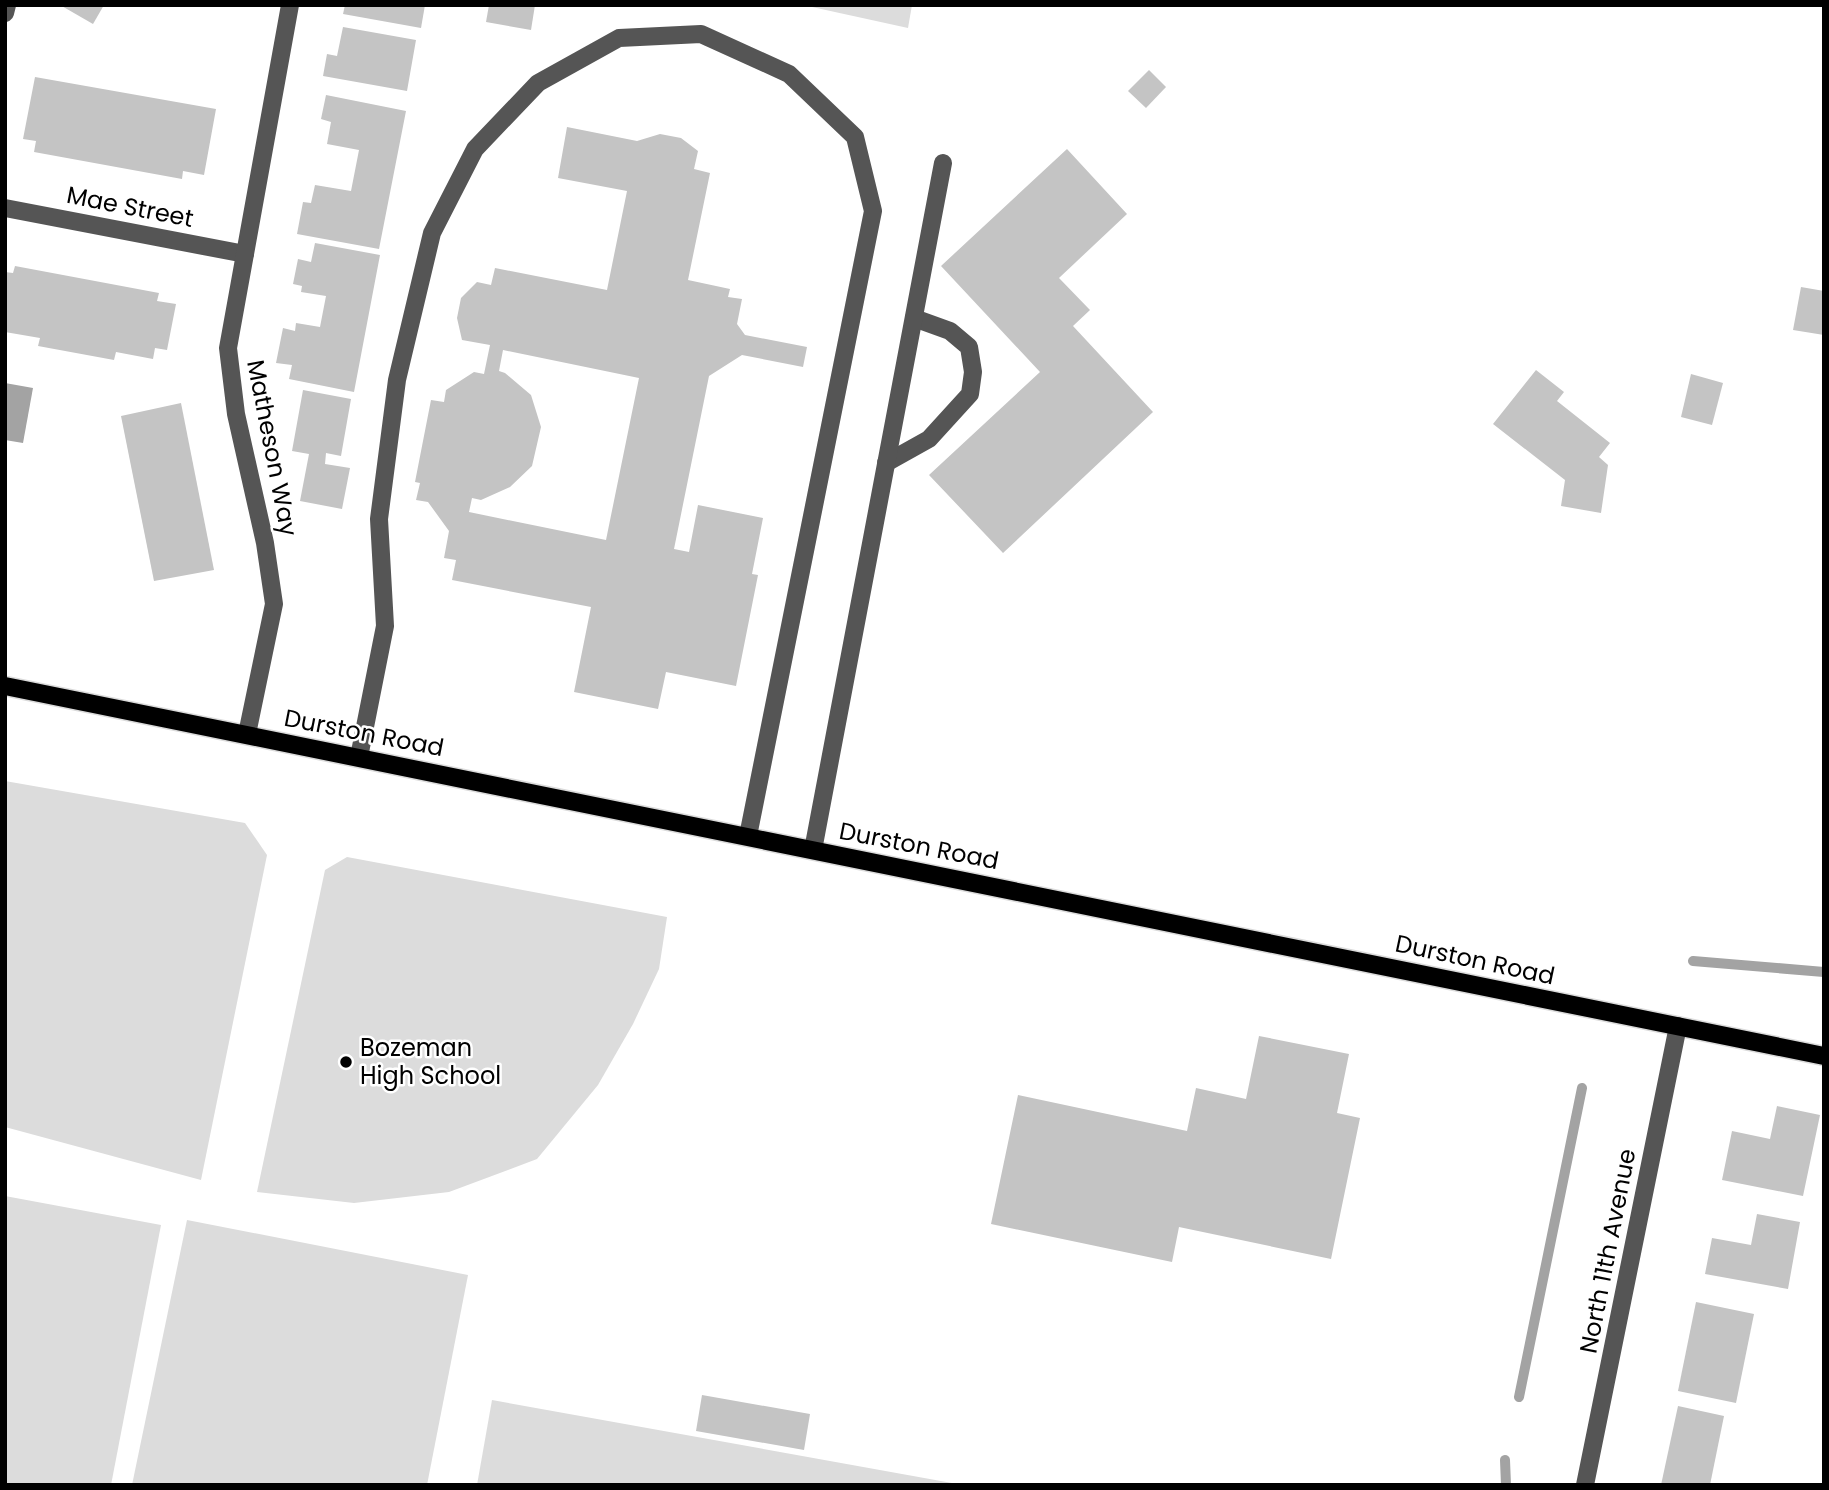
<svg xmlns="http://www.w3.org/2000/svg" width="1829" height="1490" font-family="Poppins,sans-serif">
  <style>
    .green { fill: #dcdcdc }
    .water { fill: #a3a3a3 }
    .lines { fill: none; stroke-linecap: round; stroke-linejoin: round }
    .stream { stroke: #a3a3a3; stroke-width: 10 }
    .building { fill: #c4c4c4; fill-rule: evenodd }
    .major-casing { stroke: #dbdbdb; stroke-width: 21 }
    .minor { stroke: #555; stroke-width: 18 }
    .major { stroke: #000; stroke-width: 18 }
    .poi-dot { fill: #000; stroke: #fff; stroke-width: 2.5 }
    .labels { text-anchor: middle; stroke-width: 5; stroke-linejoin: round; paint-order: stroke }
    .street-label { font-size: 24px; fill: #000; stroke: #fff }
    .poi-label { font-size: 24px; fill: #000; stroke: #fff; text-anchor: start }
  </style>
  <rect width="100%" height="100%" fill="#fff"/>
  <g class="green">
    <polygon points="803,5 912,5 908,28"/>
    <polygon points="5,781 245,823 267,855 201,1180 5,1127"/>
    <polygon points="347,857 667,917 659,969 633,1024 598,1085 537,1159 449,1192 354,1203 257,1192 325,870"/>
    <polygon points="5,1196 161,1225 111,1485 5,1485"/>
    <polygon points="187,1220 468,1275 427,1485 132,1485"/>
    <polygon points="492,1400 963,1485 477,1485"/>
  </g>
  <polygon class="water" points="5,383 33,388 23,443 5,440"/>
  <g class="lines">
    <g class="stream">
      <polyline points="1693,961 1824,972"/>
      <polyline points="1519,1397 1582,1088"/>
      <polyline points="1505,1460 1506,1485"/>
    </g>
  </g>
  <g class="building">
    <polygon points="60,5 104,5 93,24"/>
    <polygon points="345,5 425,5 421,28 343,14"/>
    <polygon points="489,5 535,5 531,30 486,22"/>
    <polygon points="343,27 416,40 407,91 323,76 327,54 337,56"/>
    <polygon points="1149,70 1166,87 1146,108 1128,91"/>
    <polygon points="35,77 216,109 204,175 183,171 182,179 34,152 36,141 23,139"/>
    <polygon points="326,95 406,111 379,249 297,234 303,202 311,203 315,185 351,191 359,150 327,144 331,122 321,119"/>
    <path d="M567 127 637 141 660 134 681 138 698 151 694 169 710 173 688 280 730 289 728 297 742 299 737 324 745 335 807 347 803 367 742 355 709 376 674 549 689 552 698 505 763 518 752 574 758 575 736 686 666 672 658 709 574 692 591 607 452 580 456 560 444 558 449 531 428 502 416 500 420 483 415 482 431 400 444 402 446 390 474 372 484 374 490 345 462 340 457 318 461 298 477 282 491 285 495 268 607 290 627 191 558 178ZM503 350 639 378 606 540 469 512 472 498 481 500 510 487 532 466 541 427 531 395 505 373 499 371Z"/>
    <polygon points="1067,149 1127,214 1059,278 1090,310 1073,326 1153,412 1003,553 929,475 1040,372 941,266"/>
    <polygon points="315,243 380,255 354,392 289,379 292,365 276,363 283,328 295,331 296,323 320,327 326,296 301,292 302,286 293,284 298,259 311,262"/>
    <polygon points="15,266 159,293 157,301 176,304 167,350 155,348 153,359 116,352 114,360 38,346 40,338 5,332 5,272 13,273"/>
    <polygon points="1801,287 1824,291 1824,335 1793,330"/>
    <polygon points="1536,370 1564,392 1557,401 1610,443 1599,457 1608,465 1601,513 1561,506 1565,480 1493,424"/>
    <polygon points="1691,374 1723,383 1712,425 1681,417"/>
    <polygon points="303,390 351,399 341,456 326,453 325,464 350,468 342,509 300,501 309,454 292,451"/>
    <polygon points="181,403 214,570 154,581 121,416"/>
    <polygon points="1259,1036 1349,1054 1337,1113 1360,1118 1331,1259 1179,1227 1172,1262 991,1224 1018,1095 1187,1131 1196,1088 1246,1099"/>
    <polygon points="1777,1106 1820,1115 1803,1196 1722,1180 1732,1131 1770,1139"/>
    <polygon points="1757,1214 1800,1222 1788,1289 1705,1274 1712,1238 1751,1245"/>
    <polygon points="1696,1302 1754,1314 1736,1403 1678,1391"/>
    <polygon points="702,1395 810,1414 804,1450 696,1431"/>
    <polygon points="1678,1406 1724,1416 1710,1485 1661,1485"/>
  </g>
  <g class="lines">
    <g class="major-casing">
      <polyline id="major" points="5,686 1824,1056"/>
    </g>
    <g class="minor">
      <polyline points="5,13 7,5"/>
      <polyline points="5,208 245,254"/>
      <polyline points="886,463 929,439 970,394 973,372 969,347 950,331 914,318"/>
      <polyline points="247,734 274,604 265,543 236,414 228,348 290,5"/>
      <polyline points="359,757 385,626 379,519 397,380 432,233 475,149 538,83 619,38 701,34 789,74 855,137 873,211 748,836"/>
      <polyline points="813,850 943,163"/>
      <polyline points="1585,1485 1678,1026"/>
    </g>
    <use href="#major" class="major"/>
  </g>
  <circle class="poi-dot" cx="346" cy="1062" r="7"/>
  <g class="labels">
    <g class="street-label">
      <text transform="translate(130 207) rotate(11)" y="8">Mae Street</text>
      <text transform="translate(272 448) rotate(79)" y="8">Matheson Way</text>
      <text transform="translate(364 733) rotate(11)" y="8">Durston Road</text>
      <text transform="translate(919 846) rotate(11)" y="8">Durston Road</text>
      <text transform="translate(1475 960) rotate(12)" y="8">Durston Road</text>
      <text transform="translate(1608 1251) rotate(-79)" y="8">North 11th Avenue</text>
    </g>
    <g class="poi-label">
      <text x="360" y="1056">Bozeman<tspan x="360" dy="28">High School</tspan></text>
    </g>
  </g>
  <rect width="1829" height="1490" fill="none" stroke="#000000" stroke-width="14"/>
</svg>
